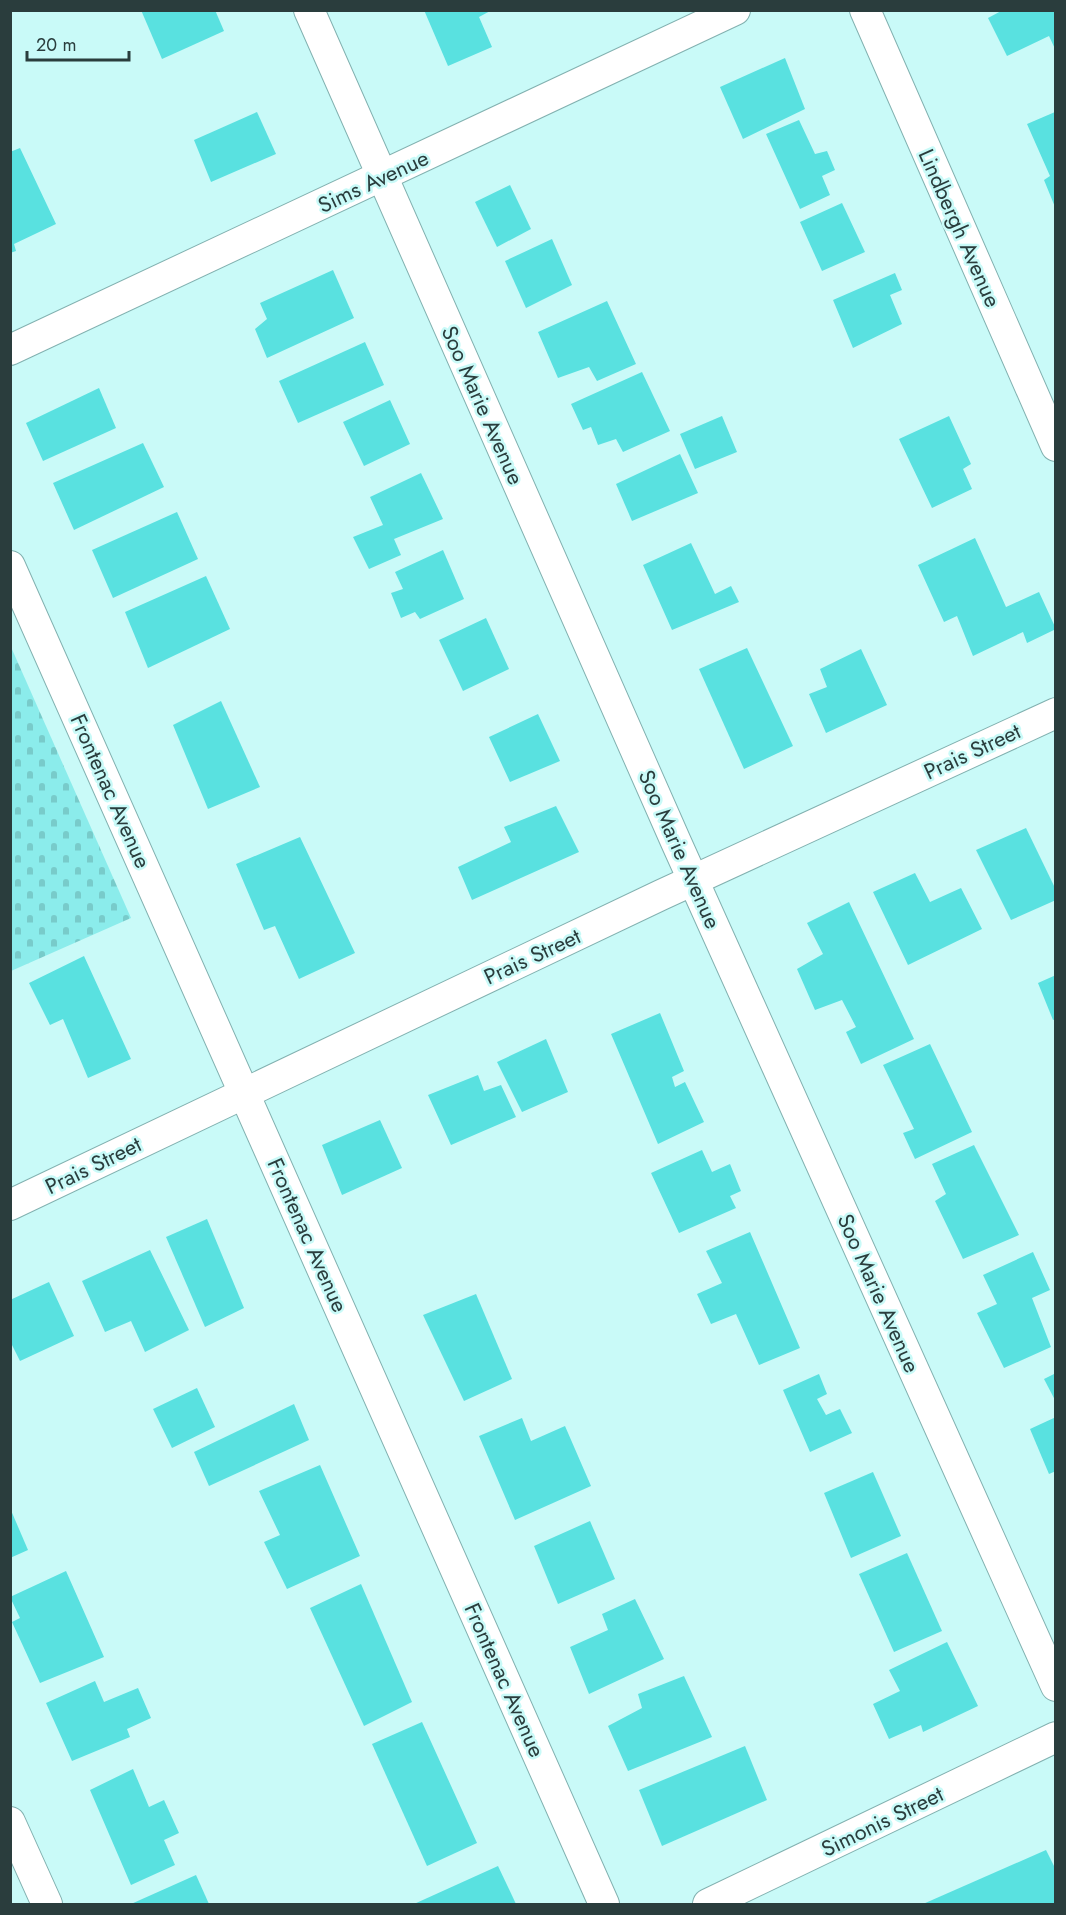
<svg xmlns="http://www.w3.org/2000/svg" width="1066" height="1915" font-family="Jost,sans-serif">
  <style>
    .cemetery { fill: url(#cemetery-stones) }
    .building { fill: #59e1e0 }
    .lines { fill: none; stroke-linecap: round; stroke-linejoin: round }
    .street-casing { stroke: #82b1b0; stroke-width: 32 }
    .street { stroke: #fff; stroke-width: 30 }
    .labels { text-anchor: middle; stroke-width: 5; stroke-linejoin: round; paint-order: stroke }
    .street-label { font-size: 22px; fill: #2a3d3d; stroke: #c9faf8 }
  </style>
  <defs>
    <pattern id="cemetery-stones" width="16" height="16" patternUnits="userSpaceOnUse" patternTransform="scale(1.5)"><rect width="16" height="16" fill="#8beceb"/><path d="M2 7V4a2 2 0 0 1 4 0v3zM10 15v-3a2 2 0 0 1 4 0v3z" fill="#78cbca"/></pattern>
  </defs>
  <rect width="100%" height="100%" fill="#c9faf8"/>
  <polygon class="cemetery" points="11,647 131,918 11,971 10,971"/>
  <g class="building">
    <polygon points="141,10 215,10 224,31 162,59"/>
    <polygon points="424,10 492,10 479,17 492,47 448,66"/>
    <polygon points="1003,10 1056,10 1056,51 1049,36 1007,56 988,18"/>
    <polygon points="785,58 805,109 743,139 720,87"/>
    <polygon points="257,112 276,154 211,182 194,140"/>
    <polygon points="1055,112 1055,207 1044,180 1050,176 1027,124"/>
    <polygon points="799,120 815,154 827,151 835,170 822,176 830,195 800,209 766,134"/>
    <polygon points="20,148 56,224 14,244 16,251 10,253 10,152"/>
    <polygon points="510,185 531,229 497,247 475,202"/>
    <polygon points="842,203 865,252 822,271 800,222"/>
    <polygon points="552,239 572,285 526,308 505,261"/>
    <polygon points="333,270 354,318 267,358 255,329 267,319 260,303"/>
    <polygon points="895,273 902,290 890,295 902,324 853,348 833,300"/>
    <polygon points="607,301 636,364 597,381 589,367 558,378 538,332"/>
    <polygon points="365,342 384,385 298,423 279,381"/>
    <polygon points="642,372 670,431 623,452 616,439 598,445 591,427 583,430 571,404"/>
    <polygon points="99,388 116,428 43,461 26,423"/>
    <polygon points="390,400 410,444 364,466 343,422"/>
    <polygon points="722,416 737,452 695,469 680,434"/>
    <polygon points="949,416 971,464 963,469 972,489 932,508 899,439"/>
    <polygon points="143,443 164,487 74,530 53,483"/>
    <polygon points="680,454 698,493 632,521 616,484"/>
    <polygon points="421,473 443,519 394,539 401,555 369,569 353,537 383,525 370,497"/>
    <polygon points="177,512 198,559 113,598 92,550"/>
    <polygon points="975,538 1006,607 1039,592 1056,629 1027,643 1023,632 973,656 957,616 944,622 918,565"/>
    <polygon points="691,543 715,594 731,586 739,602 672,630 643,565"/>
    <polygon points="443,550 464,599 420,619 415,612 401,618 391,593 403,589 395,572"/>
    <polygon points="206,576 230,629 148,668 125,612"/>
    <polygon points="486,618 509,669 463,691 439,640"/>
    <polygon points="747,648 793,746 744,769 699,669"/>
    <polygon points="861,649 887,705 826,733 809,694 827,687 820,669"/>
    <polygon points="221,701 260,787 208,809 173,725"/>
    <polygon points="538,714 560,761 510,782 489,737"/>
    <polygon points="556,806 579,852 472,900 458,867 511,842 504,827"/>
    <polygon points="1026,828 1056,890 1056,900 1011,920 976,850"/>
    <polygon points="300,837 355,953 299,979 275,926 264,930 236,864"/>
    <polygon points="915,873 930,902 961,888 982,929 908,965 873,892"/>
    <polygon points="849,902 914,1039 861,1064 846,1032 856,1027 842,1000 815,1010 797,969 823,954 807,923"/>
    <polygon points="84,956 131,1059 88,1078 63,1019 50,1025 29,983"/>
    <polygon points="1056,975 1056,1019 1053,1020 1038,983"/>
    <polygon points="660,1013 684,1071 672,1077 675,1087 685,1082 704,1122 658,1144 611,1034"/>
    <polygon points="546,1039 568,1092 522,1112 497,1062"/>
    <polygon points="930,1044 972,1132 915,1159 903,1133 914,1129 883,1065"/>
    <polygon points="478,1075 484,1091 501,1085 516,1117 451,1145 428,1095"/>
    <polygon points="380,1120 402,1168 342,1195 322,1145"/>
    <polygon points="974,1145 1019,1235 963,1259 935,1201 946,1194 932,1164"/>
    <polygon points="702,1150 712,1172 730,1164 741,1191 730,1196 736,1208 679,1233 651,1173"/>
    <polygon points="207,1219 244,1308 205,1327 166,1237"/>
    <polygon points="750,1232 800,1348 759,1365 736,1314 711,1324 697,1294 722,1283 706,1251"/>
    <polygon points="150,1250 189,1330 145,1352 131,1321 105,1332 82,1281"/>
    <polygon points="1033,1252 1050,1290 1032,1298 1051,1347 1004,1368 977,1313 997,1304 983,1275"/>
    <polygon points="49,1282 74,1336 20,1361 10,1341 10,1300"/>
    <polygon points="476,1294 512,1379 464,1401 423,1315"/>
    <polygon points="1056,1373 1056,1402 1044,1379"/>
    <polygon points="819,1374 827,1394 817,1399 826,1415 840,1409 852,1433 810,1452 783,1390"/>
    <polygon points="197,1388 215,1427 172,1448 153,1409"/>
    <polygon points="294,1404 309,1440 209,1486 194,1452"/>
    <polygon points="1056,1417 1056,1471 1049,1474 1030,1429"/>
    <polygon points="522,1418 531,1441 565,1426 591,1486 515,1520 479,1436"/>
    <polygon points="320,1465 360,1556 287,1589 264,1542 280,1535 259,1491"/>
    <polygon points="873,1472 901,1536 851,1558 824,1493"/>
    <polygon points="10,1508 28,1550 10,1558"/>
    <polygon points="590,1521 615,1579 558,1604 534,1546"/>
    <polygon points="907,1553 942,1631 894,1652 859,1574"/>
    <polygon points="66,1571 104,1657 40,1683 12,1622 20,1618 10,1597"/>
    <polygon points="361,1584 412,1702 364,1726 310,1608"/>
    <polygon points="635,1599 664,1659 589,1694 570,1647 608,1630 602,1614"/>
    <polygon points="947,1642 978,1706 923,1732 921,1725 889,1739 873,1704 900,1691 889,1670"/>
    <polygon points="684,1676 712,1737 628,1771 608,1726 642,1708 638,1694"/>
    <polygon points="95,1681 104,1702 138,1688 151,1718 127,1729 130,1737 72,1761 46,1703"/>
    <polygon points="422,1722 477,1843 427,1866 372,1744"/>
    <polygon points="745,1746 767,1800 662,1846 639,1790"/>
    <polygon points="133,1769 149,1807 164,1800 179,1833 164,1840 175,1865 131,1885 90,1790"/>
    <polygon points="1046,1850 1056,1870 1056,1904 923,1904"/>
    <polygon points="498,1866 516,1904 414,1904"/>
    <polygon points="196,1875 209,1904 131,1904"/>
  </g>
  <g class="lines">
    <g class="street-casing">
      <g id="street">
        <polyline points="309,10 676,842 1056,1686"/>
        <polyline points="865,10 1056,446"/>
        <polyline points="10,350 735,10"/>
        <polyline points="10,566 604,1904"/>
        <polyline points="10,1205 661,895 1056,713"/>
        <polyline points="10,1822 47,1904"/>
        <polyline points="708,1904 1056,1737"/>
      </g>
    </g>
    <use href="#street" class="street"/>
  </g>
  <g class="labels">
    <g class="street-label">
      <text transform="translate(373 181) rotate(-25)" y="8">Sims Avenue</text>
      <text transform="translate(960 228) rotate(66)" y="8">Lindbergh Avenue</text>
      <text transform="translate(483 405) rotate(66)" y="8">Soo Marie Avenue</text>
      <text transform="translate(972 751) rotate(-25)" y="8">Prais Street</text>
      <text transform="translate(111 791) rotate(66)" y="8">Frontenac Avenue</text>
      <text transform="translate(680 849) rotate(66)" y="8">Soo Marie Avenue</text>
      <text transform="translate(532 956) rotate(-25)" y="8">Prais Street</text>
      <text transform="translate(93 1165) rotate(-26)" y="8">Prais Street</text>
      <text transform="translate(308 1235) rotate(66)" y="8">Frontenac Avenue</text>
      <text transform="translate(879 1293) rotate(66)" y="8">Soo Marie Avenue</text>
      <text transform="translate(505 1680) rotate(66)" y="8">Frontenac Avenue</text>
      <text transform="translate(882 1821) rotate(-26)" y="8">Simonis Street</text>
    </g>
  </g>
  <rect width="1066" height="1915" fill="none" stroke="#2a3d3d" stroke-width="24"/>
  <path d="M27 51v9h102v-9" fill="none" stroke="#2a3d3d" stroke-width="3"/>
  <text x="36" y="51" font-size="18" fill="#2a3d3d" stroke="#c9faf8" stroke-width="4.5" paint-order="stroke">20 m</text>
</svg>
